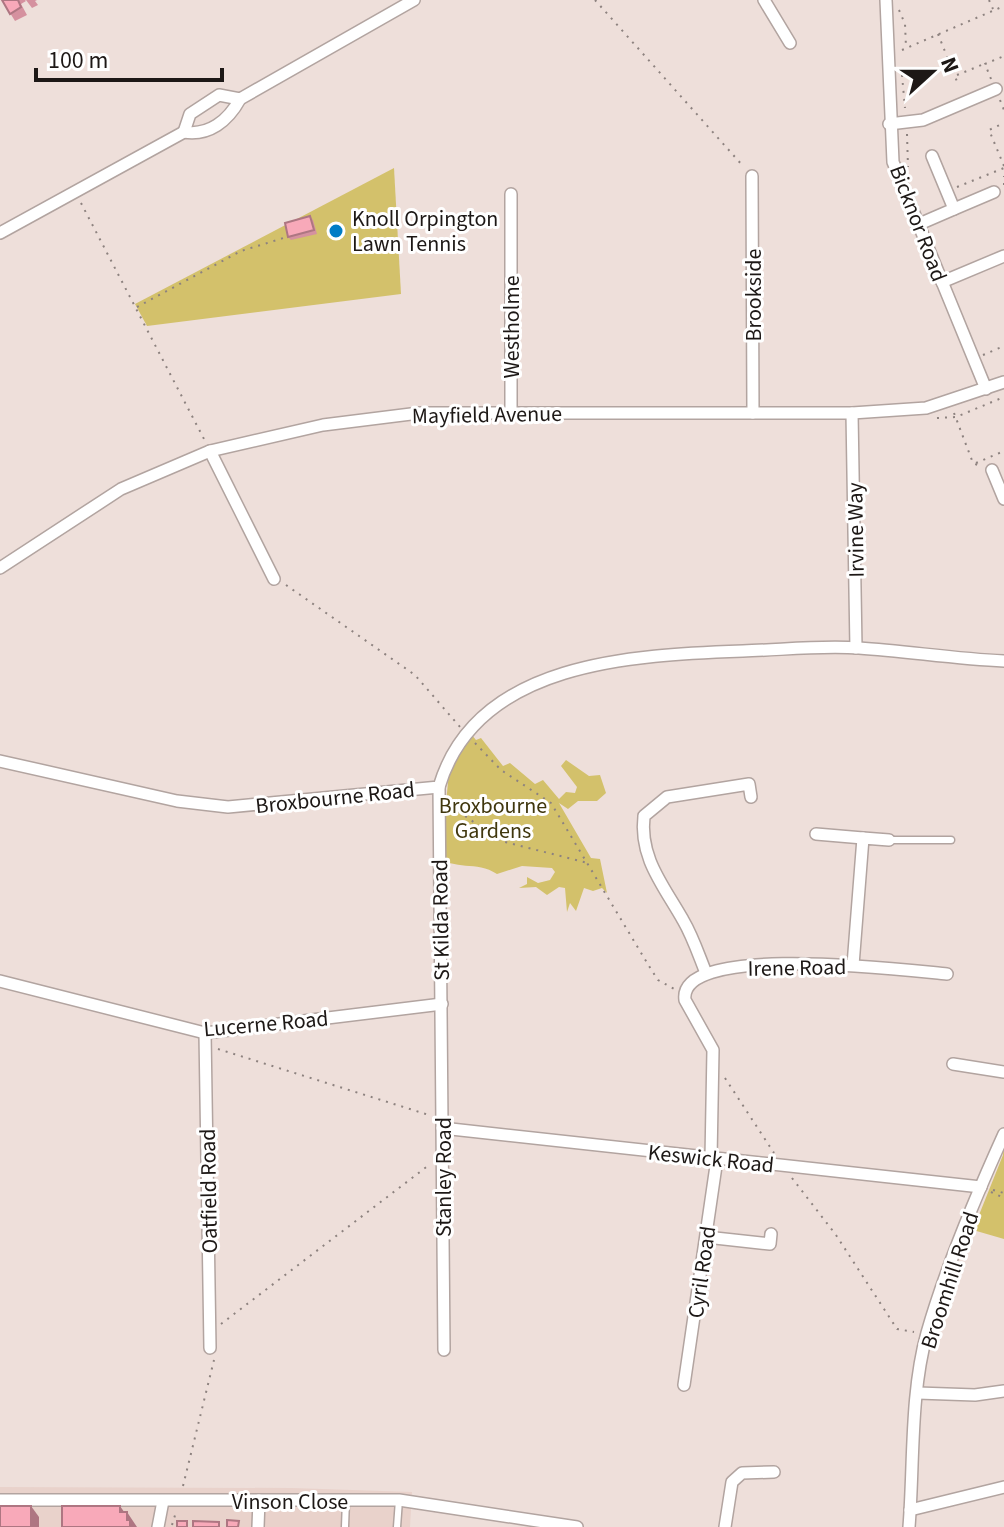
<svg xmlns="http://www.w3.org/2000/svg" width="1004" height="1527" font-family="'Source Sans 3',sans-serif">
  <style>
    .built { fill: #e9d2cb }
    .green { fill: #d3c16b }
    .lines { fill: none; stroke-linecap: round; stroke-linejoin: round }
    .lane-casing { stroke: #b2a4a0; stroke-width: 9 }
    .street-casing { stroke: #b2a4a0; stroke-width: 14 }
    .path { stroke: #8d827f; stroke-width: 2; stroke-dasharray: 2 6; stroke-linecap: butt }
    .lane { stroke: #fff; stroke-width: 6 }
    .street { stroke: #fff; stroke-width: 11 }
    .wall { fill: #d5919f }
    .shaded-wall { fill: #ae7682 }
    .building { fill: #f8a9b9; stroke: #ae7682; stroke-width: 2 }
    .poi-dot { fill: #017dc6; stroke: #fff; stroke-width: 3 }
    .labels { text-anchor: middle; stroke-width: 6; stroke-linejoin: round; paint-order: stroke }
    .poi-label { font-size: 22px; fill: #1d1816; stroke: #fff; text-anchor: start }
    .street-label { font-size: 22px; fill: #1d1816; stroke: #fff }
    .park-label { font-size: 22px; fill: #40370e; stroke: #fff }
  </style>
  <rect width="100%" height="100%" fill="#eedfda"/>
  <polygon class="built" points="0,1487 292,1488 412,1492 410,1527 0,1527"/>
  <g class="green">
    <polygon points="394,168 401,294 147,326 135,304"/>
    <path d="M471 734 476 740 481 738 503 766 510 763 535 784 543 780 559 799 566 792 575 793 577 787 561 766 566 760 589 776 600 775 606 793 597 801H578L568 809 559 803 591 858 600 859 607 893 602 888 593 891 584 888 576 911 570 903 567 912 565 888 559 887 547 895 536 887 519 888 527 884V877L538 883 550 880 555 872 552 868 522 866 497 874C476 860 455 872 436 855L433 841 446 803 449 772Z"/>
    <polygon points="1004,1140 1004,1239 973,1230 1003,1155"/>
  </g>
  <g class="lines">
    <g class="lane-casing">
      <g id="lane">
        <polyline points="889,840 951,840"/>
        <polyline points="345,1527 346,1500"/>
        <polyline points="397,1527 399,1500"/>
      </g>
    </g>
    <g class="street-casing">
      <g id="street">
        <polyline points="764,0 790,43"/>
        <polyline points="886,0 893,162 986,389"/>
        <polyline points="889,124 923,120 996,89"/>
        <polyline points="184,132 190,114 219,95 240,99"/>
        <polyline points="752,176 753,413"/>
        <polyline points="511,194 511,413"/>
        <polyline points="954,209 994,192"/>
        <polyline points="917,225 954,209 932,156"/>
        <path d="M0 233 184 132C209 136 228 121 240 99L414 0"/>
        <polyline points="942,282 1004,256"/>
        <polyline points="852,413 856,648"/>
        <polyline points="210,451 274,579"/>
        <polyline points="992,470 1004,499"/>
        <polyline points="0,568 121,489 210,451 323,425 419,413 852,413 926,408 1004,382"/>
        <path d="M0 761 177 801 228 807 439 787C476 661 634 655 743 651 781 650 821 645 859 648 907 651 955 659 1004 661"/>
        <polyline points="439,787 444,1350"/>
        <polyline points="816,834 863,838"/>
        <polyline points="853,965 863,838 889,840"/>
        <path d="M706 973C699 956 693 937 683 920 664 886 639 858 644 816L667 797 749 784 751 797"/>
        <polyline points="0,981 205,1033 442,1004"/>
        <polyline points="205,1033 210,1348"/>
        <polyline points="953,1064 1004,1072"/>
        <polyline points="442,1128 981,1187"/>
        <path d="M711 1158 713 1050 685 1000C677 941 912 971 947 974"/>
        <polyline points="706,1237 770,1244 771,1234"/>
        <polyline points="684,1385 717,1159"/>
        <polyline points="918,1393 975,1395 1004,1391"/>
        <polyline points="0,1500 399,1500 577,1527"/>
        <polyline points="910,1510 1004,1487"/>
        <polyline points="158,1527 163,1501"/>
        <polyline points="258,1527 259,1500"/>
        <polyline points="725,1527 732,1482 742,1473 774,1472"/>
        <path d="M909 1527C914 1464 910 1394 927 1333 946 1266 975 1198 1004 1134"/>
      </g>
    </g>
    <g class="path">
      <polyline points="595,0 743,166"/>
      <polyline points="989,0 993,9"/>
      <polyline points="899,10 905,24 906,47"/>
      <polyline points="938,34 958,84"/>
      <polyline points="902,50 1004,6"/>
      <polyline points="902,75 905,108"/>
      <polyline points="957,75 984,64"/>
      <polyline points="991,79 985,64 1004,56"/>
      <polyline points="1000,100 1004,110"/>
      <polyline points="907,134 908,167"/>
      <polyline points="1004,166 989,130 1004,123"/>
      <polyline points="1004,185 1004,176"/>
      <polyline points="957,187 1004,168"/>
      <polyline points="81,203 204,439"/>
      <polyline points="137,307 241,251 290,236"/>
      <polyline points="983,355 1004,346"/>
      <polyline points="954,413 973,463 980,466"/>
      <polyline points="937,418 956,417 1004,397"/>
      <polyline points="976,463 1004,451"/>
      <polyline points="286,585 415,675 460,727"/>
      <polyline points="475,743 501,770 551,803 652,971 658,980 676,990"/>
      <polyline points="452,807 501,841 588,863"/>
      <polyline points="218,1049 429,1115"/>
      <polyline points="725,1078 774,1153"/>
      <polyline points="792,1178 836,1235 897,1329 914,1332"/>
      <polyline points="993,1190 1004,1193"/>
      <polyline points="991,1192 1004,1198"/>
      <polyline points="221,1324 429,1165"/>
      <polyline points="183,1486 214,1360"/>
      <polyline points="172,1525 176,1512"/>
    </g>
    <use href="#lane" class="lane"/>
    <use href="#street" class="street"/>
  </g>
  <g class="wall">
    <polygon points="2,0 25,0 26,1 21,4 27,15 15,21"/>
    <polygon points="26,0 37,0 35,1 38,5 32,8"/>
    <polygon points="310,216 313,220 317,234 291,240 288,237"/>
  </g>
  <g class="shaded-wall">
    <polygon points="31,1506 39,1517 39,1527 31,1527"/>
    <polygon points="120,1506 127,1516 127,1512 137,1527 130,1527 120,1512"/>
  </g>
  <g class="building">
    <polygon points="2,0 18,0 21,7 10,14"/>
    <polygon points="310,216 314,230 288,237 285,223"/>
    <rect x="0" y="1506" width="31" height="21"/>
    <polygon points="62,1506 120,1506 120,1512 127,1512 127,1520 130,1520 130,1527 62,1527"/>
    <polygon points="227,1520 239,1521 238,1527 227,1527"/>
    <rect x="177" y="1521" width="10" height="6"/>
    <polygon points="193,1521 219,1522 219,1527 193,1527"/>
  </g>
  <circle class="poi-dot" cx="336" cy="231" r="8"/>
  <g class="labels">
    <g class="poi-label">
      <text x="352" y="226">Knoll Orpington<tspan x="352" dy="25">Lawn Tennis</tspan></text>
    </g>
    <g class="street-label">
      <text transform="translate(919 223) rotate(69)" y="8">Bicknor Road</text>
      <text transform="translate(753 295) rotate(-90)" y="8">Brookside</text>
      <text transform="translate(511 327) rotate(-90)" y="8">Westholme</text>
      <text transform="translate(487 414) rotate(-1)" y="8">Mayfield Avenue</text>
      <text transform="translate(855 530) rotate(-91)" y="8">Irvine Way</text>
      <text transform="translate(335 797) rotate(-6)" y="8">Broxbourne Road</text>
      <text transform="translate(440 920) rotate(-91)" y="8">St Kilda Road</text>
      <text transform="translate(797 967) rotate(-1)" y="8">Irene Road</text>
      <text transform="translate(266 1023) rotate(-5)" y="8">Lucerne Road</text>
      <text transform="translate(711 1158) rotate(6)" y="8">Keswick Road</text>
      <text transform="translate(443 1177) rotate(-90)" y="8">Stanley Road</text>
      <text transform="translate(208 1191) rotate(-91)" y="8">Oatfield Road</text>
      <text transform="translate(701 1272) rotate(-82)" y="8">Cyril Road</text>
      <text transform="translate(949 1280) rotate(-72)" y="8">Broomhill Road</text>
      <text x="290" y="1509">Vinson Close</text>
    </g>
    <g class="park-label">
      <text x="493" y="813">Broxbourne<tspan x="493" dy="25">Gardens</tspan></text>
    </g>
  </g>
  <g transform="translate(932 72) rotate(69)" stroke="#ffffff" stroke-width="6" paint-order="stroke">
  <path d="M0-6L14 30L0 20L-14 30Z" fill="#1d1816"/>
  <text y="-12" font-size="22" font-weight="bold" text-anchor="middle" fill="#1d1816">N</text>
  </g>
  <path d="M36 68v12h186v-12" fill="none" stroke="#1d1816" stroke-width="4"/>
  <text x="48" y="68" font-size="24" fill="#1d1816" stroke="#ffffff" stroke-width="6" paint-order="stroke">100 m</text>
</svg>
